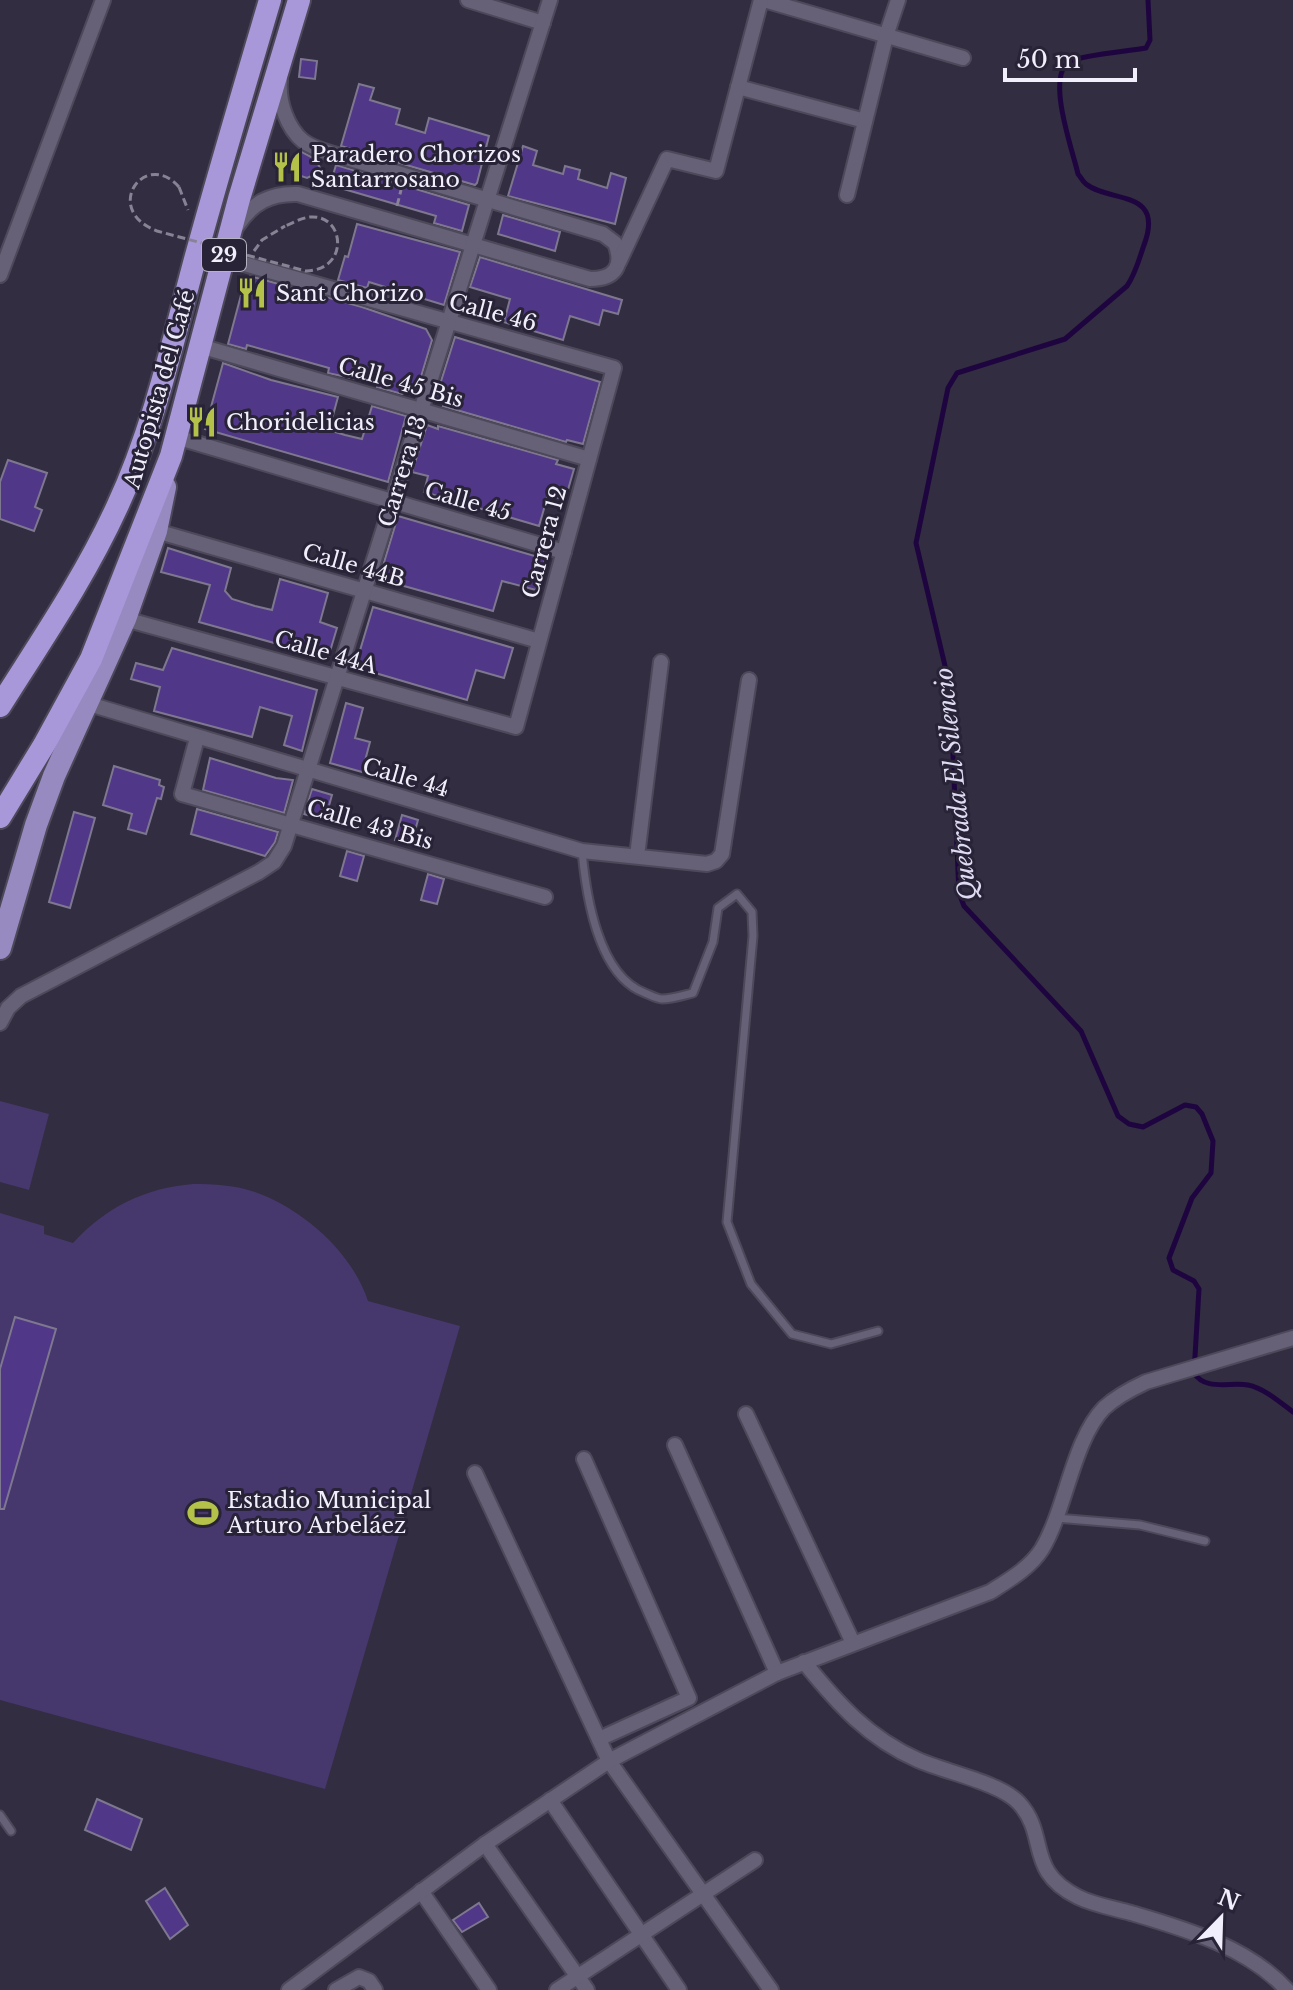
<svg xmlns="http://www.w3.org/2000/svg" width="1293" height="1990" font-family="'Libre Baskerville',serif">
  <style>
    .green { fill: #46376c }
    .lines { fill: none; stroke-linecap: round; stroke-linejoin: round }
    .stream { stroke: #1e0540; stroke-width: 5 }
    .building { fill: #513787; stroke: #7d788f; stroke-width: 2 }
    .service-casing { stroke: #4e495a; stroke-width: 11 }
    .minor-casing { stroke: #4e495a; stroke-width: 18 }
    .primary-casing { stroke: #4e495a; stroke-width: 26 }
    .trunk-casing { stroke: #4e495a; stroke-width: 26 }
    .path { stroke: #878394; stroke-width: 3; stroke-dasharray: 8 4; stroke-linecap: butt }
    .service { stroke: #666177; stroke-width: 7 }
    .minor { stroke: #666177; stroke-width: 14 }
    .primary { stroke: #978ac1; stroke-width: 22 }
    .trunk { stroke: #a898da; stroke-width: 22 }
    .path-bridge { stroke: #878394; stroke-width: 3; stroke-dasharray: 8 4; stroke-linecap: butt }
    .labels { text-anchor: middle; stroke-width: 6; stroke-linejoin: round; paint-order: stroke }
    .shield { fill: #282336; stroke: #b5b2c1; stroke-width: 2 }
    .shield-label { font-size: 20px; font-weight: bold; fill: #f2effc }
    .poi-label { font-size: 22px; fill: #f2effc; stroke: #282336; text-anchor: start }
    .street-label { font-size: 22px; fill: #f2effc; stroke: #282336 }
    .water-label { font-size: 24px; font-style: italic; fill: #dfdbf2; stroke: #282336 }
  </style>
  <rect width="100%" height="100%" fill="#322d40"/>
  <g class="green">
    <polygon points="0,1101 49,1114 29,1190 0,1182"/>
    <path d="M193 1184C214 1184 235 1185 255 1192 303 1209 352 1252 368 1301L460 1326 325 1789 0 1700V1213L44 1226V1234L73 1243C106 1207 145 1188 193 1184Z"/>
  </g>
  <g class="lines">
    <path class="stream" d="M1148 0 1150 40 1146 48C1129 51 1083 55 1071 61 1044 73 1073 151 1078 174 1081 177 1082 181 1086 184 1110 203 1165 189 1144 245 1139 259 1136 273 1127 286L1065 339 957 373 948 388 916 543 950 687 959 893 964 906 1081 1031 1118 1116 1129 1124 1143 1127 1185 1105 1196 1107 1202 1114 1213 1141 1211 1173 1192 1198 1169 1258 1173 1270 1194 1281 1199 1289 1194 1373C1205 1391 1230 1382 1248 1385 1264 1388 1281 1403 1293 1412"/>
  </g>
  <g class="building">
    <polygon points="301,59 317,61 315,79 299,77"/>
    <polygon points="359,84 374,88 370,100 400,109 396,124 425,133 429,118 489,136 477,183 475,185 341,146"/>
    <polygon points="523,146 537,151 533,165 563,174 565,166 580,170 578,179 607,188 611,173 626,178 615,224 508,196"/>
    <polygon points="302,152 315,159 322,171 307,178 295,174 291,163 295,155"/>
    <polygon points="336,165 469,205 462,231 434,223 436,216 330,185"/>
    <polygon points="503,215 560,232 555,251 498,234"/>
    <polygon points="357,224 460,252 444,305 369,282 367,288 338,280 345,256 348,257"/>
    <polygon points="480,257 622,300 618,314 603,310 599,325 570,316 563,340 504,322 510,299 470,287"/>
    <polygon points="250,276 362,307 426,329 432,340 417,390 413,388 402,394 377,387 378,384 328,373 329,368 247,345 246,349 228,344 245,280"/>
    <polygon points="455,337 600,382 583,444 567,440 566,442 443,406 444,403 437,401 436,397"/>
    <polygon points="223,363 271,380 338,397 329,430 345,435 362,439 372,406 406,416 388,482 205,429"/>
    <polygon points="427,425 438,429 438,426 558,460 556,464 574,469 565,500 548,495 539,526 424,492 428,476 412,472"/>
    <polygon points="8,460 47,473 35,507 42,510 34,531 0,519 0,482"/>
    <polygon points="398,516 545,559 536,590 502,581 493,611 379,579"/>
    <polygon points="168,548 231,568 225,591 232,599 255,606 272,610 280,579 328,593 320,622 337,628 328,658 199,622 210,585 161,572"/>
    <polygon points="373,607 513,648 504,678 476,670 467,700 355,667"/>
    <polygon points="172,648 317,690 302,751 284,745 292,716 277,712 260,707 252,737 154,711 160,687 131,679 136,663 163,670"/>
    <polygon points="346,703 363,708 355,738 370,742 362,772 330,763"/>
    <polygon points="210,758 276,778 293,780 284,813 203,790"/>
    <polygon points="114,766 160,780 159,785 164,787 161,799 157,798 146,834 128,829 132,814 103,805"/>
    <polygon points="312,789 332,795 325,820 304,814"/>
    <polygon points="197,809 278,832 275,842 265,856 191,834"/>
    <polygon points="74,812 95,818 70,908 49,902"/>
    <polygon points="402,815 418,820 411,845 395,840"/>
    <polygon points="347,851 364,856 357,881 340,876"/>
    <polygon points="428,874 444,879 437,904 421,900"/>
    <polygon points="15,1317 56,1329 4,1509 0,1509 0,1369"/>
    <polygon points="97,1799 142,1819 131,1850 85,1830"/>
    <polygon points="165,1888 188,1925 170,1939 146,1901"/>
    <polygon points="479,1903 488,1917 462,1932 453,1920"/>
  </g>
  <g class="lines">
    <g class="service-casing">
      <g id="service">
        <path d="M582 851C586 895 598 976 645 993 650 995 657 999 662 999 672 999 684 995 693 993L713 942 718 908 737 894 752 912 753 936 727 1222 751 1284 792 1334 831 1344 878 1331"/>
        <polyline points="1056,1518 1140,1525 1205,1541"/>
        <polyline points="0,1815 11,1831"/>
      </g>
    </g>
    <g class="minor-casing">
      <g id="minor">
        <polyline points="468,0 543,23"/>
        <polyline points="764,0 963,58"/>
        <polyline points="738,87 865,121"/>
        <polyline points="847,195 886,36 898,0"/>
        <path d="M237 226C252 203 270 193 298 194L590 279C615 279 624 266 615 243L603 234 340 156C328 152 313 149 303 141 287 128 278 101 280 81"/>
        <polyline points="619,262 667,159 716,171 761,0"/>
        <polyline points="0,275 103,0"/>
        <polyline points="200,346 589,459"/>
        <polyline points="176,437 564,552"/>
        <polyline points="156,531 539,641"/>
        <polyline points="125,619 516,727 614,368 223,258"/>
        <polyline points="89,704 582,851 707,864 716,861 722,854 749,680"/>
        <polyline points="197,738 182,794 545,897"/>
        <polyline points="637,856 661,662"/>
        <polyline points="0,1023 8,1008 21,996 259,872 274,862 284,846 550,0"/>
        <polyline points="746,1414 853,1643"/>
        <polyline points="675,1445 777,1673"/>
        <polyline points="584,1459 689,1698 599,1739"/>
        <polyline points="475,1473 609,1761 771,1990"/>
        <path d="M804 1662C838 1704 868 1738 918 1760 945 1772 1001 1783 1019 1803 1049 1836 1025 1871 1078 1897 1094 1905 1113 1908 1131 1913 1185 1929 1248 1947 1287 1990"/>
        <polyline points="550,1800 679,1990"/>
        <polyline points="485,1844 587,1990"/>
        <polyline points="421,1891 489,1990"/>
        <path d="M289 1990 485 1844 609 1761 777 1673 990 1592C1009 1580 1030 1568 1042 1549 1066 1509 1073 1440 1104 1408 1117 1396 1131 1389 1146 1382L1293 1338"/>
        <polyline points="336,1990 359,1977 369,1981 375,1990"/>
        <polyline points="557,1990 755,1860"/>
      </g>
    </g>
    <g class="primary-casing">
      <polyline id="primary" points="0,948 36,825 54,776 125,619 156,531 165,487"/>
    </g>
    <g class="trunk-casing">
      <g id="trunk">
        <path d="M0 706C41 641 85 577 117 507 153 430 172 345 194 263 218 175 244 88 270 0"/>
        <polyline points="0,817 44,745 91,659 171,456 239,199 299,0"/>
      </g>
    </g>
    <g class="path">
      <polyline points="179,187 188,210"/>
      <polyline points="397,206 401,190"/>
      <polyline points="254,251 262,240 285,226"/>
    </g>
    <use href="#service" class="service"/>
    <use href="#minor" class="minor"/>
    <use href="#primary" class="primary"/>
    <use href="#trunk" class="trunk"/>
    <path class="path-bridge" d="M179 187C145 148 101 210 157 231L306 271C350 270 345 214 310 217 301 218 293 223 285 226"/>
  </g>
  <defs>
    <g id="restaurant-bare" transform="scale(2.4)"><path d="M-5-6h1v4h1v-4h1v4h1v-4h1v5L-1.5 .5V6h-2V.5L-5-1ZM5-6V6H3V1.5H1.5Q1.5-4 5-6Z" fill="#b5c249" stroke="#282336" stroke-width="2.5" paint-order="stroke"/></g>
    <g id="stadium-bare" transform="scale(2.4)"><path d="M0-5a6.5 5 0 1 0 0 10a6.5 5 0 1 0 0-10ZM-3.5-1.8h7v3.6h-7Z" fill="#b5c249" stroke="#282336" stroke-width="2.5" paint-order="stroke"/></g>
  </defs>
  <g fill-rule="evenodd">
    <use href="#restaurant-bare" x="287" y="167"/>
    <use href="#restaurant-bare" x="252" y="293"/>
    <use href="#restaurant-bare" x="202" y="422"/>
    <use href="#stadium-bare" x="203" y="1513"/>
  </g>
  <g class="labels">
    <rect class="shield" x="202" y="239" width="44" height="32" rx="6"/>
    <g class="shield-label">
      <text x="224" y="262">29</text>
    </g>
    <g class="poi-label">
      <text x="311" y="162">Paradero Chorizos<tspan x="311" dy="25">Santarrosano</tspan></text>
      <text x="276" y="301">Sant Chorizo</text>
      <text x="226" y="430">Choridelicias</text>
      <text x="227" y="1508">Estadio Municipal<tspan x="227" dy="25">Arturo Arbeláez</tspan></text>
    </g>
    <g class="street-label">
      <text transform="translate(493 312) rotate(15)" y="8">Calle 46</text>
      <text transform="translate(401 382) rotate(16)" y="8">Calle 45 Bis</text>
      <text transform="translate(159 389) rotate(-74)" y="8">Autopista del Café</text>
      <text transform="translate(402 471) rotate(-73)" y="8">Carrera 13</text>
      <text transform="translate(468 501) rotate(16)" y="8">Calle 45</text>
      <text transform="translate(544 542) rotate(-75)" y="8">Carrera 12</text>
      <text transform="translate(354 565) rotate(16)" y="8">Calle 44B</text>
      <text transform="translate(326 652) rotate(16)" y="8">Calle 44A</text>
      <text transform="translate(406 777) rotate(16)" y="8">Calle 44</text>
      <text transform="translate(370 824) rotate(16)" y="8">Calle 43 Bis</text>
    </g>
    <g class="water-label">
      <text transform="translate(956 784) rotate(-96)" y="8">Quebrada El Silencio</text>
    </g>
  </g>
  <g transform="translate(1221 1918) rotate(23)" stroke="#282336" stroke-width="6" paint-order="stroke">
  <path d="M0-6L14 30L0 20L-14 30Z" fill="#f2effc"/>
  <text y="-12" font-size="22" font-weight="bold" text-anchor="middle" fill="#f2effc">N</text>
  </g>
  <path d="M1005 68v12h130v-12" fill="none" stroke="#f2effc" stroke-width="4"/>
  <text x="1017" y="68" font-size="24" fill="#f2effc" stroke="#282336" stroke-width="6" paint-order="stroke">50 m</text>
</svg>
